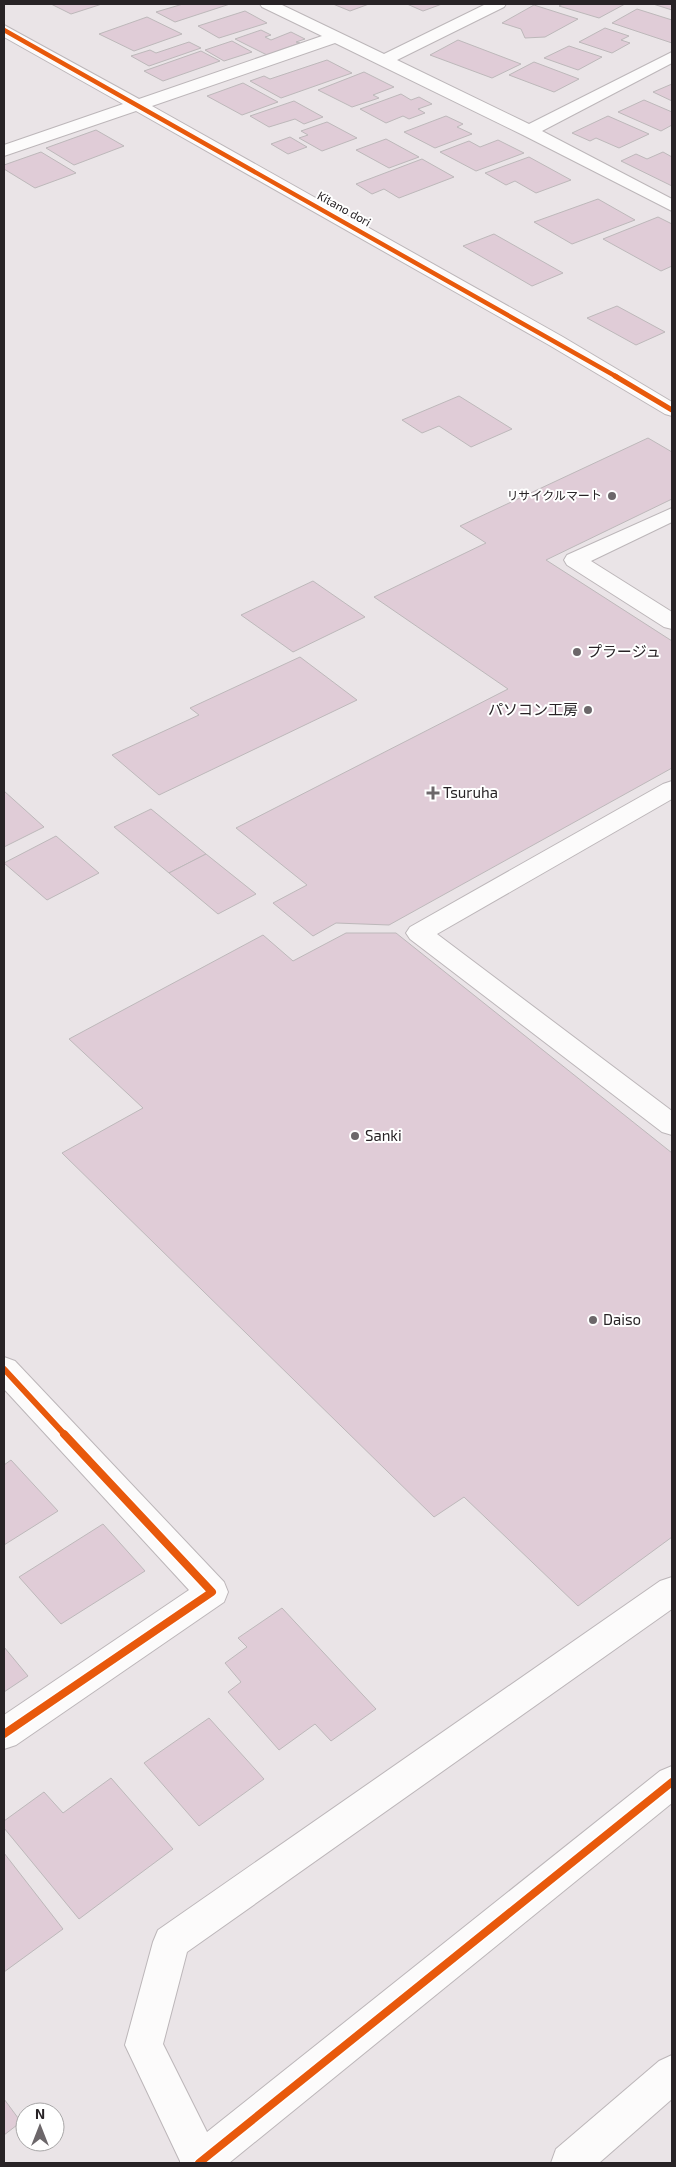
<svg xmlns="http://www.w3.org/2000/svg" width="676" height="2167" font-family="'Exo 2','Noto Sans JP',sans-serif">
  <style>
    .building { fill: #e0ccd7; stroke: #bdb8ba }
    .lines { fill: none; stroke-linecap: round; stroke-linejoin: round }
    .minor-casing { stroke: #bcb6b9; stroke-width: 2 }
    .minor { fill: #fcfbfb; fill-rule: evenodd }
    .cycleway-far3-casing { stroke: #fff; stroke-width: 6 }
    .cycleway-far2-casing { stroke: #fff; stroke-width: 8 }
    .cycleway-far1-casing { stroke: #fff; stroke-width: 9 }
    .cycleway-casing { stroke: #fff; stroke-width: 11 }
    .cycleway-far3 { stroke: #e8590c; stroke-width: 4.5 }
    .cycleway-far2 { stroke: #e8590c; stroke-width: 5 }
    .cycleway-far1 { stroke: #e8590c; stroke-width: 6 }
    .cycleway { stroke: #e8590c; stroke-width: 8 }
    .poi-dot { fill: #6c676a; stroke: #fff; stroke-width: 2 }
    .labels { text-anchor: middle; stroke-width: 4; stroke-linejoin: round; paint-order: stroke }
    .far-street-label { font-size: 12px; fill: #282326; stroke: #fff }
    .far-poi-label { font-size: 12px; fill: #282326; stroke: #fff; text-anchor: end }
    .poi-label { font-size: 15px; fill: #282326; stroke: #fff; text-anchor: start }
  </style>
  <rect width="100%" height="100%" fill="#eae4e7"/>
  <g class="building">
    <polygon points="51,4 102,4 71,14"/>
    <polygon points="183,4 230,4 175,22 156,12"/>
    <polygon points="333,4 369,4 350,11"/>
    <polygon points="407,4 442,4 423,11"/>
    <polygon points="563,4 625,4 599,18 559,6"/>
    <polygon points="653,4 672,4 672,10"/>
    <polygon points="534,5 578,19 545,37 525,38 521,29 502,23"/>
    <polygon points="637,9 672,20 672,43 612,23"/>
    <polygon points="245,11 267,23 219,38 198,26"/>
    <polygon points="147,17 182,34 134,51 99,34"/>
    <polygon points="605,28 629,36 621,40 630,43 612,53 579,42"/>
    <polygon points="261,30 271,35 265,37 271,40 291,32 305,39 296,42 300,43 267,55 235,39"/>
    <polygon points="458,40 521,64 492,78 430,55"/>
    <polygon points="232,41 252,52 224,61 205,50"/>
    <polygon points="189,42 201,48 149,66 131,56 150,50 156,53"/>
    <polygon points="569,46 602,57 578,70 544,58"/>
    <polygon points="201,51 220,61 163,81 144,71"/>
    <polygon points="327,60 352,73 281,98 250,81 264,76 270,79"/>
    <polygon points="534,62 579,79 554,92 509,75"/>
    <polygon points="364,72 394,87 373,95 379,98 352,107 318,90"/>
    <polygon points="243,83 278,102 242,115 207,96"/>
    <polygon points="672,84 672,101 653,92"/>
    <polygon points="401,94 411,100 419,97 432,104 418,109 425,113 409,119 403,116 386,123 360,109"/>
    <polygon points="644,100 672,112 672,125 661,131 618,112"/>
    <polygon points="294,101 323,117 304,124 295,119 269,127 250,116"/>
    <polygon points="446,116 463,124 457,127 472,134 435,148 404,132"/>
    <polygon points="608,116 649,134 619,148 596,138 590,141 572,133"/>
    <polygon points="327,122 357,138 322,151 299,138 308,135 301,131"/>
    <polygon points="96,130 124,146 74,165 46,148"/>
    <polygon points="290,137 307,147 288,154 271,144"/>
    <polygon points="386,139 419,157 389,168 356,150"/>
    <polygon points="498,140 524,153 476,171 440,152 469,141 480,147"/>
    <polygon points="41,152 76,173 35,188 4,169 4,165"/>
    <polygon points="663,152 672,157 672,186 621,161 636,154 647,159"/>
    <polygon points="529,157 571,180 536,193 515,181 506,185 485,173"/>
    <polygon points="422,159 454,177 399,198 384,189 372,194 356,184"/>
    <polygon points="598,199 635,220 572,244 534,222"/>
    <polygon points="658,217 672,224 672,266 661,271 603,239"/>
    <polygon points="494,234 563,273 532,286 463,246"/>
    <polygon points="617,306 665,332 636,345 587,318"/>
    <polygon points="459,396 512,429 471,447 439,426 422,433 402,420"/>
    <polygon points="648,438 672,452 672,499 546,560 672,641 672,768 389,925 336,923 313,936 273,903 307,885 236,828 508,689 374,597 486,543 460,526"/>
    <polygon points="313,581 365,617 293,652 241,615"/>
    <polygon points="300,657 357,700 159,795 112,755 199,715 190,708"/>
    <polygon points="4,791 44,827 4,847"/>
    <polygon points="151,809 206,854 169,873 114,827"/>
    <polygon points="56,836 99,873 47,900 4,863"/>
    <polygon points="206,854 256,894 218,914 169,873"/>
    <polygon points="346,933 396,933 672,1153 672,1537 578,1606 464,1497 434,1517 62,1153 143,1108 69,1039 263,935 293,961"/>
    <polygon points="11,1460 58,1511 4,1545 4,1465"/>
    <polygon points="103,1524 145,1571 61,1624 19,1577"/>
    <polygon points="282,1608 376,1709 331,1741 315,1724 279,1750 228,1692 241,1682 225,1663 247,1647 238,1638"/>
    <polygon points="4,1647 28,1676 4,1692"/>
    <polygon points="209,1718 264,1779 199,1826 144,1763"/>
    <polygon points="111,1778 173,1849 79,1919 4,1828 4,1821 44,1792 63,1813"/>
    <polygon points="4,1853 63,1929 4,1972"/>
    <polygon points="4,2099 21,2122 4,2135"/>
  </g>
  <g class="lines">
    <g class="minor-casing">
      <g id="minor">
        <polygon points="260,4 280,4 384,54 486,4 506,4 504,7 397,60 529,124 672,52 672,63 542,131 672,199 672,211 523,135 335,43 152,106 563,337 672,402 672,416 665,414 549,345 136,111 4,156 4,145 123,104 4,37 4,25 139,99 322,36 262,7"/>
        <polygon points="672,508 672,522 591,561 672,612 672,629 664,627 567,565 564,560 567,555"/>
        <polygon points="672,781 672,799 437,934 672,1111 672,1135 662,1132 410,939 406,933 410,927 663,784"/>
        <polygon points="4,1357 15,1361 224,1582 228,1592 224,1602 16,1745 4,1749 4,1715 189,1590 4,1389"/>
        <polygon points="672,1577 672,1609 187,1952 163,2044 207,2132 660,1771 672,1766 672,1803 229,2163 180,2163 180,2161 125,2045 153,1942 158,1930 660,1581"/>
        <polygon points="672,2055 672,2099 599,2163 551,2163 556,2149 659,2061"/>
      </g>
    </g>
    <use href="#minor" class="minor"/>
    <g class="cycleway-far3-casing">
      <polyline id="cycleway-far3" points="4,30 617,377"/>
    </g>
    <g class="cycleway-far2-casing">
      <polyline id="cycleway-far2" points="615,376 672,410"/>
    </g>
    <g class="cycleway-far1-casing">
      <polyline id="cycleway-far1" points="4,1369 65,1435"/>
    </g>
    <g class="cycleway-casing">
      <g id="cycleway">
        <polyline points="4,1734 212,1592 64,1434"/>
        <polyline points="199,2163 672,1782"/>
      </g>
    </g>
    <use href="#cycleway-far3" class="cycleway-far3"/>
    <use href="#cycleway-far2" class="cycleway-far2"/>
    <use href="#cycleway-far1" class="cycleway-far1"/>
    <use href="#cycleway" class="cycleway"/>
  </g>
  <g class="poi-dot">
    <circle cx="612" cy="496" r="5"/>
    <circle cx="577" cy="652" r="5"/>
    <circle cx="588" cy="710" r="5"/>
    <path d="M430.5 785.5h5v5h5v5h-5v5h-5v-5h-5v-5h5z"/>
    <circle cx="355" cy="1136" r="5"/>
    <circle cx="593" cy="1320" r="5"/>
  </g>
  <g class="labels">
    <g class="far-street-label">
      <text transform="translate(344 209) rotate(29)" y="4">Kitano dori</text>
    </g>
    <g class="far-poi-label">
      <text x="602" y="500">リサイクルマート</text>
    </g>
    <g class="poi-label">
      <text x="587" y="657">プラージュ</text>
      <text x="578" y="715" text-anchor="end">パソコン工房</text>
      <text x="443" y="798">Tsuruha</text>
      <text x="365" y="1141">Sanki</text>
      <text x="603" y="1325">Daiso</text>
    </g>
  </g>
  <rect width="676" height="2167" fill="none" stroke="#282326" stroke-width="10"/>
  <g transform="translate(40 2127)"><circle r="24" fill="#ffffff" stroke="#a9a7a8"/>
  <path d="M0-4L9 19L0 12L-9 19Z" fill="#6c676a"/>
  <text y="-8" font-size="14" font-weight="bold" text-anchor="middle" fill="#282326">N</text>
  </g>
</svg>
